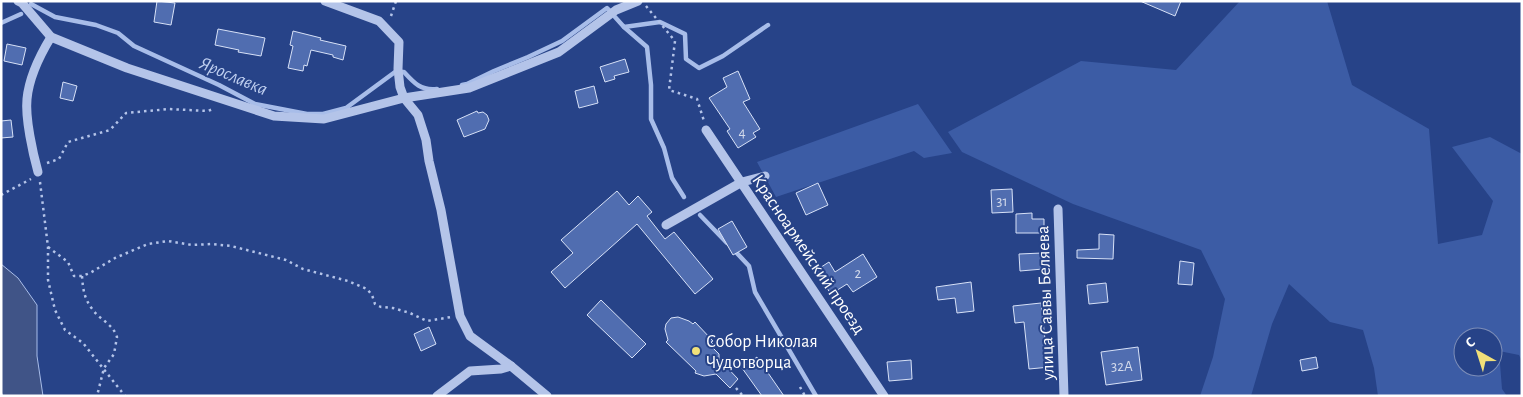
<svg xmlns="http://www.w3.org/2000/svg" width="1523" height="397" font-family="'Alegreya Sans',sans-serif">
  <style>
    .green { fill: #3c5ca5; fill-rule: evenodd }
    .water { fill: #405487; stroke: #a8bde9 }
    .lines { fill: none; stroke-linecap: round; stroke-linejoin: round }
    .stream { stroke: #a8bde9; stroke-width: 4.5 }
    .building { fill: #506db0; stroke: #d7e1f7 }
    .path { stroke: #b4c4e9; stroke-width: 2.5; stroke-dasharray: 2.5 4; stroke-linecap: butt }
    .minor { stroke: #b4c4e9; stroke-width: 9 }
    .poi-dot { fill: #f1e079; stroke: #274388; stroke-width: 2 }
    .labels { text-anchor: middle; stroke-width: 4; stroke-linejoin: round; paint-order: stroke }
    .number-label { font-size: 15px; fill: #d3daeb }
    .street-label { font-size: 18px; fill: #fff; stroke: #274388 }
    .poi-label { font-size: 18px; fill: #fff; stroke: #274388; text-anchor: start }
    .water-label { font-size: 19px; font-style: italic; fill: #bfcff0; stroke: #274388 }
  </style>
  <rect width="100%" height="100%" fill="#274388"/>
  <g class="green">
    <path d="M1240 1H1327L1352 85 1429 129 1438 244 1482 235 1493 201 1452 147 1490 137 1522 154V361L1519 355 1499 351 1502 389 1507 396H1378L1374 368 1363 330 1330 322 1289 284 1272 324 1251 396H1200L1213 357 1225 299 1201 250 1073 204 962 152 948 132 1081 61 1176 70ZM1463 337H1493V367H1463Z"/>
    <polygon points="918,104 952,153 924,158 914,151 776,197 757,162"/>
  </g>
  <polygon class="water" points="1,264 18,278 37,305 37,356 43,396 3,396 1,392"/>
  <g class="lines">
    <g class="stream">
      <path d="M31 4 55 17 96 25 118 33 134 46 219 85 255 104 307 114H323L346 108 395 72H404C414 83 421 91 437 89"/>
      <polyline points="615,17 624,27 660,22 685,34 686,59 699,68 723,56 768,25"/>
      <polyline points="1,23 21,14"/>
      <polyline points="624,27 647,47 651,85 651,119 664,148 672,178 684,197"/>
      <polyline points="462,85 467,84 494,71 528,57 562,41 607,8 609,10"/>
      <polyline points="700,215 727,243"/>
      <polyline points="734,250 749,266 755,292 816,396"/>
    </g>
  </g>
  <g class="building">
    <polygon points="157,1 175,3 171,25 154,22"/>
    <polygon points="1140,1 1181,1 1175,16"/>
    <polygon points="218,29 265,38 261,56 238,52 239,50 215,45"/>
    <polygon points="293,31 321,38 320,40 346,46 343,60 333,57 333,55 311,50 307,66 304,65 303,71 288,68 293,46 290,45"/>
    <polygon points="7,44 26,48 22,65 4,61"/>
    <polygon points="625,59 629,72 614,76 615,79 605,82 600,67"/>
    <polygon points="738,71 750,99 743,102 760,129 753,133 756,137 738,148 727,131 730,129 709,98 727,87 723,78"/>
    <polygon points="63,82 77,86 73,101 60,98"/>
    <polygon points="594,86 598,103 579,108 575,91"/>
    <polygon points="477,111 478,113 483,112 487,115 489,120 485,129 464,137 457,120"/>
    <polygon points="11,120 13,137 1,138 1,121"/>
    <polygon points="818,183 828,205 806,215 796,193"/>
    <polygon points="1012,189 1013,212 992,213 991,190"/>
    <polygon points="617,191 629,205 638,196 652,212 647,216 665,239 674,232 713,279 695,294 637,224 565,288 551,272 573,253 561,240"/>
    <polygon points="1032,213 1032,219 1044,219 1044,233 1016,233 1016,214"/>
    <polygon points="732,221 747,247 733,255 718,229"/>
    <polygon points="1099,234 1114,235 1113,259 1077,258 1077,250 1099,249"/>
    <polygon points="1042,253 1043,269 1020,271 1019,254"/>
    <polygon points="863,254 877,277 853,292 847,284 831,294 815,271 829,262 835,272"/>
    <polygon points="1180,261 1194,263 1192,285 1178,284"/>
    <polygon points="971,282 974,311 957,313 955,298 938,300 936,287"/>
    <polygon points="1106,283 1108,302 1089,304 1087,285"/>
    <polygon points="601,300 646,344 632,358 587,315"/>
    <polygon points="1041,303 1045,339 1047,339 1050,367 1029,369 1024,322 1015,323 1013,306"/>
    <polygon points="678,317 689,321 693,324 695,322 713,341 711,342 715,346 713,348 719,354 719,359 738,379 730,388 716,374 704,376 695,373 696,371 666,342 668,340 665,329 666,324 671,318"/>
    <polygon points="429,327 436,344 421,351 414,334"/>
    <polygon points="1138,347 1142,380 1106,385 1101,352"/>
    <polygon points="757,357 784,396 762,396 742,368"/>
    <polygon points="1316,357 1318,368 1302,371 1300,360"/>
    <polygon points="911,360 912,379 889,381 887,362"/>
  </g>
  <g class="lines">
    <g class="path">
      <polyline points="646,6 675,41 669,90 697,99 704,121"/>
      <polyline points="391,16 396,1"/>
      <polyline points="47,163 59,159 68,142 110,130 126,113 169,109 208,111 213,109"/>
      <polyline points="40,182 48,247 48,280 55,310 65,330 83,343 125,396"/>
      <polyline points="1,195 31,179"/>
      <polyline points="48,247 68,262 74,276 82,276 90,273 115,258 148,244 168,241 192,245 211,244 231,246 286,260 303,269 348,281 367,289 372,295 375,304 381,307 393,308 410,313 427,321 451,317"/>
      <path d="M82 276C83 289 84 299 93 310 100 320 113 324 117 337L114 354 104 368 97 396"/>
      <polyline points="800,387 805,396"/>
      <polyline points="736,388 743,396"/>
    </g>
    <g class="minor">
      <polyline points="18,1 22,3 51,37 127,68 274,116 324,119 404,98 469,88 559,52 616,10 638,1"/>
      <polyline points="325,1 379,21 399,42 398,69 400,87 404,98 418,115 426,140 429,161 441,210 460,316 470,336 511,366 547,396"/>
      <polyline points="706,130 884,396"/>
      <path d="M38 172C33 154 25 118 27 99 29 78 40 55 51 37"/>
      <polyline points="1058,209 1064,396"/>
      <polyline points="666,225 742,182 765,176"/>
      <polyline points="437,396 470,371 501,369 511,366"/>
    </g>
  </g>
  <circle class="poi-dot" cx="696" cy="351" r="5"/>
  <g class="labels">
    <g class="number-label">
      <text x="742" y="137">4</text>
      <text x="1002" y="206">31</text>
      <text x="858" y="278">2</text>
      <text x="1122" y="371">32А</text>
    </g>
    <g class="street-label">
      <text transform="translate(809 254) rotate(56)" y="6">Красноармейский проезд</text>
      <text transform="translate(1045 303) rotate(-92)" y="6">улица Саввы Беляева</text>
    </g>
    <g class="poi-label">
      <text x="706" y="347">Собор Николая<tspan x="706" dy="21">Чудотворца</tspan></text>
    </g>
    <g class="water-label">
      <text transform="translate(234 75) rotate(23)" y="7">Ярославка</text>
    </g>
  </g>
  <rect width="1523" height="397" fill="none" stroke="#ffffff" stroke-width="5"/>
  <g transform="translate(1478 352) rotate(321)"><circle r="24" fill="#274388" stroke="#7d8eb8"/>
  <path d="M0-4L9 19L0 12L-9 19Z" fill="#f1e079"/>
  <text y="-8" font-size="14" font-weight="bold" text-anchor="middle" fill="#ffffff">С</text>
  </g>
</svg>
